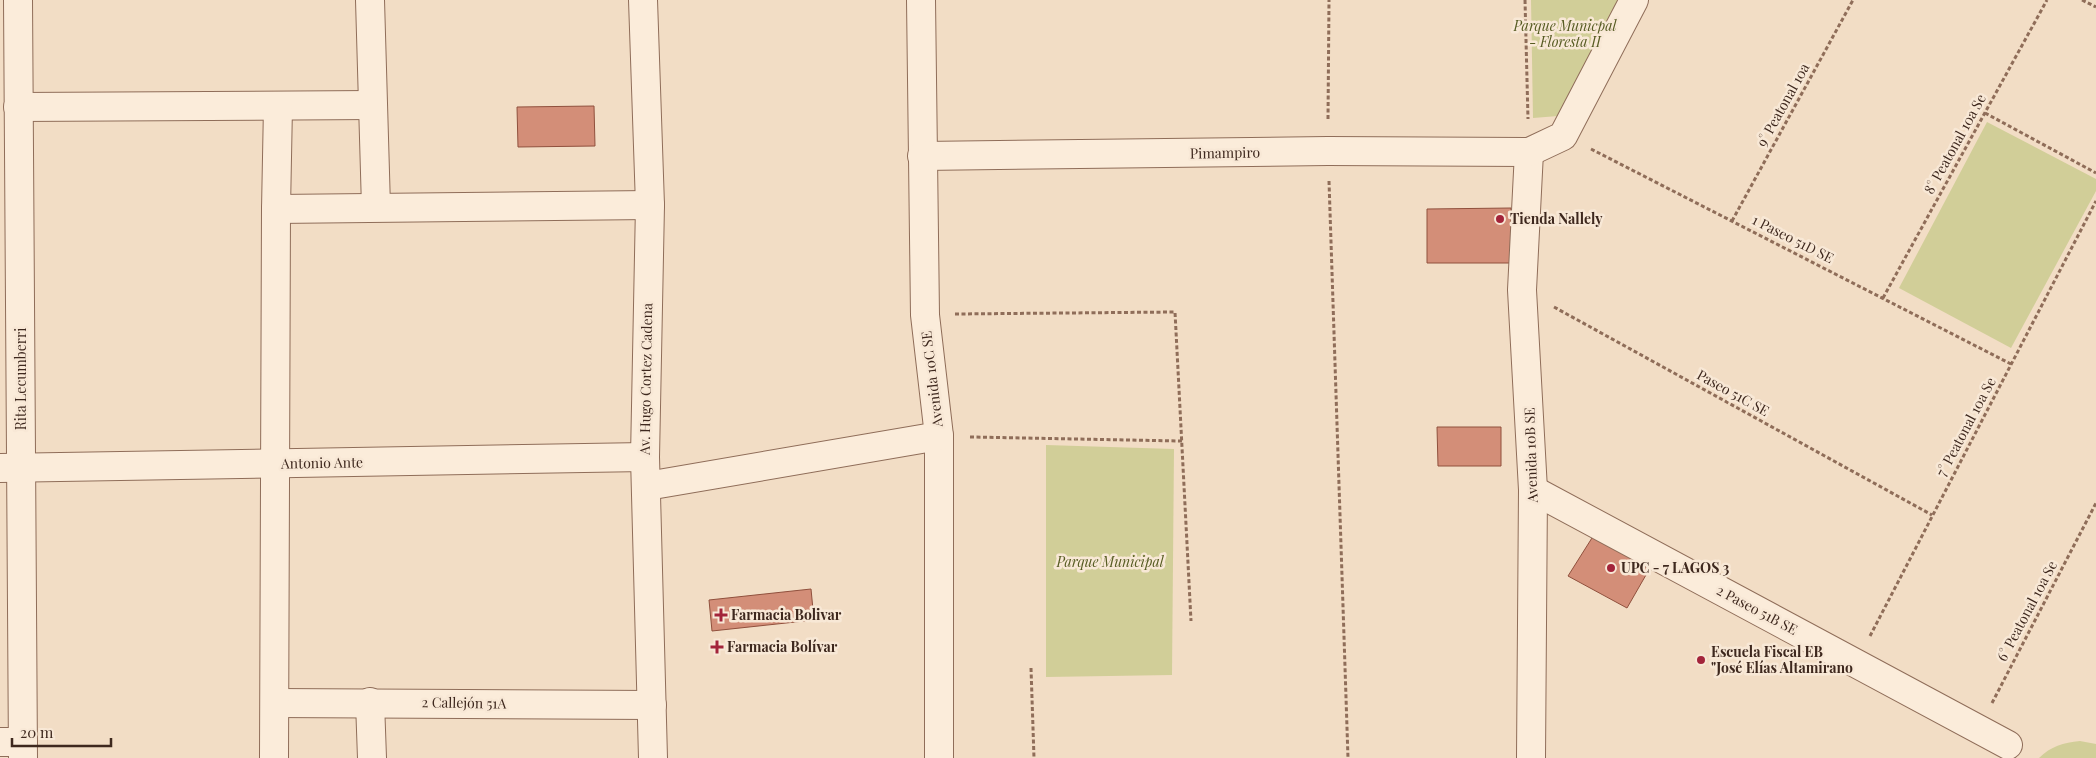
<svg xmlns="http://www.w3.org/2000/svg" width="2096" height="758" font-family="'Playfair Display',serif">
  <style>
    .green { fill: #d1ce98 }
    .building { fill: #d38e78; stroke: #90503d }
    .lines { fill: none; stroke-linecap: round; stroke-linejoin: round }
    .minor-casing { stroke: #8f6d59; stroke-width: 30 }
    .tertiary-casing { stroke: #8f6d59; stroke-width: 30 }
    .path { stroke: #8f6d59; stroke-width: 3; stroke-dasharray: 4 2.5; stroke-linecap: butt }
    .minor { stroke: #fbecda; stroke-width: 28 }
    .tertiary { stroke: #fbecda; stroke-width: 28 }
    .poi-dot { fill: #a3243a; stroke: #f8e8d6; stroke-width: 2 }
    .labels { text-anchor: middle; stroke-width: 5; stroke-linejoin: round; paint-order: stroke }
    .park-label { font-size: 14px; font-style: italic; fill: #575c23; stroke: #f8e8d6 }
    .street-label { font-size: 14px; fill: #3e281e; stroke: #f8e8d6 }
    .poi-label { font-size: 14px; font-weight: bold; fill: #3e281e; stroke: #f8e8d6; text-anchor: start }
  </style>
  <rect width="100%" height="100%" fill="#f2ddc5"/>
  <g class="green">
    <polygon points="1531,0 1622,0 1558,116 1533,118"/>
    <polygon points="1987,122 2096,179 2096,191 2011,348 1899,288"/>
    <polygon points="1046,445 1174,449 1172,675 1046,677"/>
    <path d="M2080 741 2096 744V758H2039C2051 746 2063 743 2080 741Z"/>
  </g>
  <g class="building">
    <polygon points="594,106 595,146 518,147 517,107"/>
    <polygon points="1511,208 1512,263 1427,263 1427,209"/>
    <polygon points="1437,427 1501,427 1501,466 1438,466"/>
    <polygon points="1597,530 1654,561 1627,608 1568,576"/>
    <polygon points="811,589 814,620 712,631 709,600"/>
  </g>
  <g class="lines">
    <g class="minor-casing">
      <g id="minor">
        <polyline points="18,0 23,758"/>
        <polyline points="370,0 376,207"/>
        <polyline points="921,0 925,315 939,436 939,758"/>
        <polyline points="18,107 372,105"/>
        <polyline points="1529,152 1522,290 1533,490 1531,758"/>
        <polyline points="922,156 1328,151 1529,152 1563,136 1634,0"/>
        <polyline points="276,209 650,205"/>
        <polyline points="0,468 645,457"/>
        <polyline points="647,486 939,436"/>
        <polyline points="1533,490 2008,745"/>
        <polyline points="370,702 372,758"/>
        <polyline points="275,703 652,705"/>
        <polyline points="0,742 23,742"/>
        <polyline points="274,758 276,209 278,106"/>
      </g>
    </g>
    <g class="tertiary-casing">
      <polyline id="tertiary" points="643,0 650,205 645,457 653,758"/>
    </g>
    <g class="path">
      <polyline points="1525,0 1528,119"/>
      <polyline points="2082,0 2096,7"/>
      <polyline points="1985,113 2096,173"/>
      <polyline points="1328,119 1329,0"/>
      <polyline points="1591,149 2011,364"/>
      <polyline points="1329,181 1348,758"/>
      <polyline points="1732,221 1853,0"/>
      <polyline points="1883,298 2047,0"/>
      <polyline points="1554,307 1932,515"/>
      <polyline points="955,314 1175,312 1191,621"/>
      <polyline points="970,437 1182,441"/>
      <polyline points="1870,636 2096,201"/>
      <polyline points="1031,668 1034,758"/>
      <polyline points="1992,703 2096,503"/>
    </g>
    <use href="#minor" class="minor"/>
    <use href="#tertiary" class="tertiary"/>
  </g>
  <g class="poi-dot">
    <circle cx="1500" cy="219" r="5"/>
    <circle cx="1611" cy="568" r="5"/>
    <path d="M718.5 607.5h5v5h5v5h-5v5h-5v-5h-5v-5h5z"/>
    <path d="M714.5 639.5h5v5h5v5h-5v5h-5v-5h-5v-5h5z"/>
    <circle cx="1701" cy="660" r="5"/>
  </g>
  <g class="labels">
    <g class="park-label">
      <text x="1565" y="31">Parque Municpal<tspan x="1565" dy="16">- Floresta II</tspan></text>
      <text x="1110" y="567">Parque Municipal</text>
    </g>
    <g class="street-label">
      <text transform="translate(1783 105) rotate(-61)" y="5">9° Peatonal 10a</text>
      <text transform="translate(1955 144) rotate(-61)" y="5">8° Peatonal 10a Se</text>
      <text transform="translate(1225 153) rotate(-1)" y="5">Pimampiro</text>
      <text transform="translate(1793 239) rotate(27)" y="5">1 Paseo 51D SE</text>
      <text transform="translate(21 379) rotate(-90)" y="5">Rita Lecumberri</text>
      <text transform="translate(646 379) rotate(-89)" y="5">Av. Hugo Cortez Cadena</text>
      <text transform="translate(932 379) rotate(-97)" y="5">Avenida 10C SE</text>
      <text transform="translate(1733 393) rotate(29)" y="5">Paseo 51C SE</text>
      <text transform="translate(1966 427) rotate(-62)" y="5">7° Peatonal 10a Se</text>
      <text transform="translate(1531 455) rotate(-92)" y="5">Avenida 10B SE</text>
      <text transform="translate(322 463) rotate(-1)" y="5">Antonio Ante</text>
      <text transform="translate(1757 610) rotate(28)" y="5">2 Paseo 51B SE</text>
      <text transform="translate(2027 611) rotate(-62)" y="5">6° Peatonal 10a Se</text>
      <text transform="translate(464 703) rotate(1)" y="5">2 Callejón 51A</text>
    </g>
    <g class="poi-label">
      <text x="1510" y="224">Tienda Nallely</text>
      <text x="1621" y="573">UPC - 7 LAGOS 3</text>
      <text x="731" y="620">Farmacia Bolivar</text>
      <text x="727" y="652">Farmacia Bolívar</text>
      <text x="1711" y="657">Escuela Fiscal EB<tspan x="1711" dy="16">"José Elías Altamirano</tspan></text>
    </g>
  </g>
  <path d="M12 738v8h99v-8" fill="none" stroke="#3e281e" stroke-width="2.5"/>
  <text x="20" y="738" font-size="15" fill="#3e281e" stroke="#f8e8d6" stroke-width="4" paint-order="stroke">20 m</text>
</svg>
